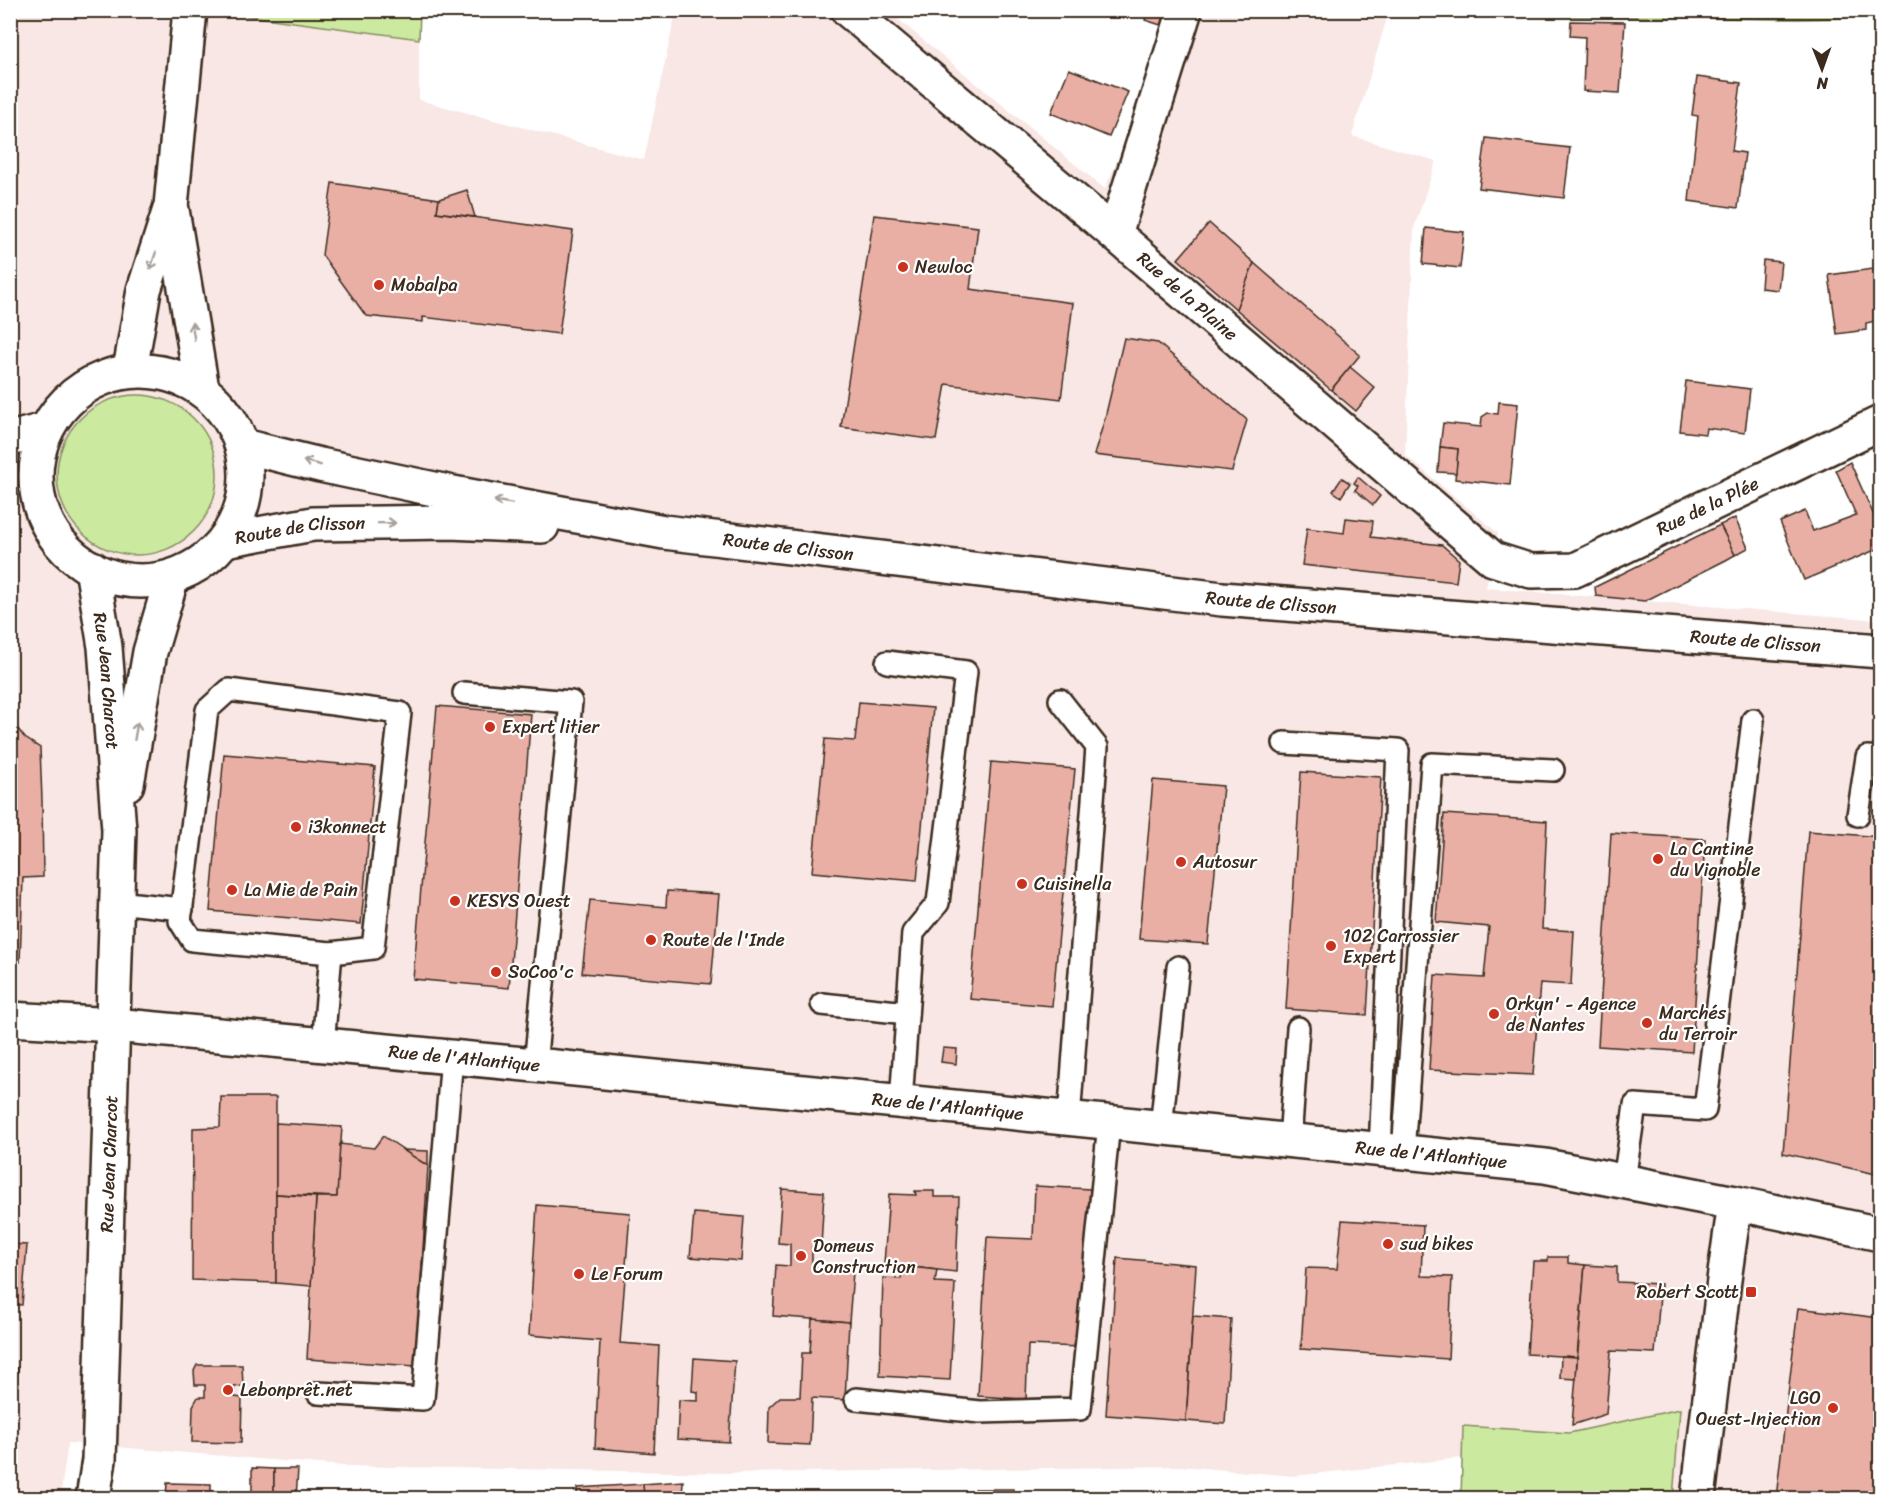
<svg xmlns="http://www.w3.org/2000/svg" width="1891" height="1509" font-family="Sriracha,sans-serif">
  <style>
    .built { fill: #f8e7e4 }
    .green { fill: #cce9a0; stroke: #848a5f; stroke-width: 1.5 }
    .building { fill: #e9afa5; stroke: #3b2a1e; stroke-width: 1.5 }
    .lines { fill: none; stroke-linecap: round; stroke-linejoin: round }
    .service-casing { stroke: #3b2a1e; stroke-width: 26 }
    .minor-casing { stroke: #3b2a1e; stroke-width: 38 }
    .tertiary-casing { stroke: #3b2a1e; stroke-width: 38 }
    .secondary-casing { stroke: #3b2a1e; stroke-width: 38 }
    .service { stroke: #fff; stroke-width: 21 }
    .minor { stroke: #fff; stroke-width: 33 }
    .tertiary { stroke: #fff; stroke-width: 33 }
    .secondary { stroke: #fff; stroke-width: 33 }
    .oneway { stroke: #a79f9a }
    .poi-dot { fill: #c8321e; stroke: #fff; stroke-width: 2 }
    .labels { text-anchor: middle; stroke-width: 4.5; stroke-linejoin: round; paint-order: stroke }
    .poi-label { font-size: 18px; fill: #3b2a1e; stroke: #fff; text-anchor: start }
    .street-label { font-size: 18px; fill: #3b2a1e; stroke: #fff }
  </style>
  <rect width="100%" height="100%" fill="#fff"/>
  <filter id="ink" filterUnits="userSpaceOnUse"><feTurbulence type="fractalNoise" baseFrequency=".0167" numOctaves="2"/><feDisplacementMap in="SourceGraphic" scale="12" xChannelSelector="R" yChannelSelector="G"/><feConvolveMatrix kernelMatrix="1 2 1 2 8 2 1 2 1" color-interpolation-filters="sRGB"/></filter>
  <g filter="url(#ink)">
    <polygon class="built" points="10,11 212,11 419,39 419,100 644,160 676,11 888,11 1105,189 1163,55 1175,11 1389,11 1352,136 1436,161 1414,228 1405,455 1498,533 1486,588 1880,620 1880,1498 1673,1498 1679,1409 1569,1433 1464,1426 1462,1458 1294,1476 1180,1466 731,1473 344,1466 68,1443 60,1498 11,1498"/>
    <g class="green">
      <polygon points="212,11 420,11 419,39"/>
      <polygon points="1389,11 1389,10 1846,11 1844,18 1797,19 1388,14"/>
      <circle cx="137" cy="475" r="80"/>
      <polygon points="1680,1409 1673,1498 1461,1498 1463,1426 1569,1433"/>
    </g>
    <g class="building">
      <polygon points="1148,10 1171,10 1167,27 1145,20"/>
      <polygon points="1571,21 1625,22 1620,93 1583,91 1585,37 1570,36"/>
      <polygon points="1069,69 1128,92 1109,137 1051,113"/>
      <polygon points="1697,77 1741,83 1732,151 1745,153 1738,208 1689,201 1698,116 1692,115"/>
      <polygon points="1486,138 1570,148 1564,198 1479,188"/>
      <polygon points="332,183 439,199 437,212 573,231 559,334 423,317 423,322 366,316 322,255"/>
      <polygon points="467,190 475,217 437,212 439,199"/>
      <polygon points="874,215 978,227 970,289 1073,303 1061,399 946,384 936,440 841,427"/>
      <polygon points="1209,223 1254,263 1236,309 1178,259"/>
      <polygon points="1426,228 1464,232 1460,268 1423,264"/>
      <polygon points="1763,260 1781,262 1778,290 1761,288"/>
      <polygon points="1254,263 1360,355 1331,390 1236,309"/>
      <polygon points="1880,268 1880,320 1866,323 1866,330 1837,334 1829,275"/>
      <polygon points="1124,338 1158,343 1247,420 1232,471 1094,455 1105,418"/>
      <polygon points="1350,367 1375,388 1356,411 1331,390"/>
      <polygon points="1686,381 1750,389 1745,433 1706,428 1705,434 1680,431"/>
      <polygon points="1499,402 1518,404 1510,485 1455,479 1458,449 1440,447 1443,423 1481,427 1482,417 1488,413 1498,414"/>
      <polygon points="1440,447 1458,449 1456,473 1438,472"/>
      <polygon points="1850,462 1880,529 1880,548 1804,580 1780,522 1805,511 1813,531 1856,515 1836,470"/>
      <polygon points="1358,477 1380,496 1373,505 1355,490 1358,486 1354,483"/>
      <polygon points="1342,478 1350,483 1341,497 1333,491"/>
      <polygon points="1346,518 1373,521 1371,537 1442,545 1459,560 1456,582 1302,565 1307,528 1344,533"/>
      <polygon points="1735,518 1748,548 1735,555 1720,525"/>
      <polygon points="1720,525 1735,555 1726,560 1645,601 1596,596 1595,587"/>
      <polygon points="859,702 933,708 917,881 812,872 825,739 855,741"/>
      <polygon points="437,706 531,714 509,988 413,979"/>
      <polygon points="10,719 25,738 40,748 42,800 43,877 23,878 20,962 10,962"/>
      <polygon points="224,754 375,767 361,924 210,911"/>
      <polygon points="991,762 1075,769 1052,1006 970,999"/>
      <polygon points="1301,772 1381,777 1367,1015 1286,1009"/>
      <polygon points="1153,780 1223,786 1208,944 1139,939"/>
      <polygon points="1444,814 1547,821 1542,929 1574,931 1571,985 1540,983 1533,1075 1429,1070 1435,975 1484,978 1489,927 1436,922"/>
      <polygon points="1808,831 1880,837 1880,1128 1876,1174 1783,1153"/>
      <polygon points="1611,833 1705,839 1692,1052 1598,1046"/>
      <polygon points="667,891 719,894 711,984 582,973 590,900 666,907"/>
      <polygon points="943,1048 957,1049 956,1064 941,1062"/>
      <polygon points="221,1097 276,1097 276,1283 192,1280 193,1128 220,1127"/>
      <polygon points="276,1123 342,1127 337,1197 276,1194"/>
      <polygon points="383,1136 428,1166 416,1366 307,1359 316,1197 337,1197 340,1144 374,1148"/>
      <polygon points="403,1150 428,1151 428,1166"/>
      <polygon points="1035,1186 1090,1189 1081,1347 1028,1345 1026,1399 978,1396 987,1237 1033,1239"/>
      <polygon points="782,1189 824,1192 821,1247 812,1247 812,1268 853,1272 849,1322 773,1316 776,1265 790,1266 790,1244 778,1243"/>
      <polygon points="915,1191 934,1191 934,1197 959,1197 956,1272 884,1264 889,1194 916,1195"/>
      <polygon points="276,1194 316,1197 311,1286 276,1283"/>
      <polygon points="537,1205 630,1213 620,1343 659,1346 654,1453 595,1448 600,1341 529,1335"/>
      <polygon points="694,1213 744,1217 741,1261 690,1257"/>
      <polygon points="1342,1220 1423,1225 1421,1276 1452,1277 1448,1359 1301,1349 1306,1268 1337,1269"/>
      <polygon points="10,1244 27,1245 22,1305 10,1304"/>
      <polygon points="1548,1257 1568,1257 1568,1263 1585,1265 1577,1357 1527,1354 1533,1261 1548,1261"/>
      <polygon points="1117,1258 1196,1265 1186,1421 1106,1415"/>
      <polygon points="1585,1265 1617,1267 1617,1282 1661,1284 1655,1353 1611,1351 1606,1414 1572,1425"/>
      <polygon points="902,1266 937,1270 935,1282 955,1283 950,1380 880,1376 883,1278 901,1279"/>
      <polygon points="1798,1308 1880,1318 1880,1498 1776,1498"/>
      <polygon points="1193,1316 1231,1319 1225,1424 1186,1421"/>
      <polygon points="812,1319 849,1322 845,1400 812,1398 810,1445 768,1443 769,1407 780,1397 800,1397 802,1353 810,1353"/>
      <polygon points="1561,1356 1577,1357 1576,1379 1560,1378"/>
      <polygon points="694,1358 735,1361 729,1442 677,1439 679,1400 698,1401 698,1392 692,1391"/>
      <polygon points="197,1365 242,1365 243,1386 234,1387 235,1397 242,1398 241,1443 192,1442 193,1406 198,1397 205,1397 205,1385 195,1385 194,1371"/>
      <polygon points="10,1368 18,1368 13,1422 10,1422"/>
      <polygon points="252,1468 274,1469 274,1498 252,1498"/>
      <polygon points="274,1469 298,1469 296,1498 274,1498"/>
      <polygon points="683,1481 682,1498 644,1498 643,1484"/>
      <polygon points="167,1483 211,1484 211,1498 166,1498"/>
      <polygon points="643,1484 644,1498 577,1498 577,1488"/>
      <rect x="975" y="1489" width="38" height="9"/>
      <polygon points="1064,1493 1084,1495 1084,1498 1064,1498"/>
    </g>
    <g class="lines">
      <g class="service-casing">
        <g id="service">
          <polyline points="887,662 966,672 938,903 913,933 901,1102"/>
          <polygon points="229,690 400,713 373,948 331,953 192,940 180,921 207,710"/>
          <polyline points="464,693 571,702 535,1065"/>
          <polyline points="1060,700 1097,747 1069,1119"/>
          <polyline points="1284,743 1398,750 1380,1150"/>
          <polyline points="1858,815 1867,757 1880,758"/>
          <polyline points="117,902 182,909"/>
          <polyline points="822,1004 907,1013"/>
          <polyline points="323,1045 331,953"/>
          <polyline points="1161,1128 1178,967"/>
          <polyline points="1290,1141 1298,1028"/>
          <polyline points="1403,1152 1432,764 1553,770"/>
          <polyline points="1624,1181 1635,1105 1705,1110 1753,720"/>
          <polyline points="318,1393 423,1399 452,1057"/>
          <polyline points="856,1399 980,1412 1080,1409 1109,1123"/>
        </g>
      </g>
      <g class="minor-casing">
        <g id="minor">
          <path id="s1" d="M848 10 1115 234 1493 559 1531 571 1575 570 1880 423"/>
          <polyline points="1115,234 1185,10"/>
          <path id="s2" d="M92 568 105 647 119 830 99 1460 93 1498"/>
          <polyline points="127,784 150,652 172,577"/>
          <path id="s3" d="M10 1019 114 1025 535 1065 1545 1166 1735 1203"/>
        </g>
      </g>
      <g class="tertiary-casing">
        <polyline id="tertiary" points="1698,1498 1724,1280 1735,1203 1880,1234"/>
      </g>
      <g class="secondary-casing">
        <g id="secondary">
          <polyline points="172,210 202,389"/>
          <polyline points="130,370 144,290 171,206 190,10"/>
          <circle cx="141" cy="476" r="105"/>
          <polyline points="10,439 44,430"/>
          <path id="s4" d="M243 446 320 465 453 493 664 532 1222 599 1880 651"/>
          <path id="s5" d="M225 540 313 524 450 522 542 526"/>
        </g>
      </g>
      <use href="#service" class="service"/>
      <use href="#minor" class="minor"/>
      <use href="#tertiary" class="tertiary"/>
      <use href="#secondary" class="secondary"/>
    </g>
    <defs><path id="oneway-shaft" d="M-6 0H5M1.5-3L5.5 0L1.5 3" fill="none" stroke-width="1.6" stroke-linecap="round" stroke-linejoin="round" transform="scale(1.5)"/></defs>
    <g class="oneway">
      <use href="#oneway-shaft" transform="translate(153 261) rotate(108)"/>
      <use href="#oneway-shaft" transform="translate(193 331) rotate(-99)"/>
      <use href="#oneway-shaft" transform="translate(312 463) rotate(-166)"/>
      <use href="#oneway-shaft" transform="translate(503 502) rotate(-170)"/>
      <use href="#oneway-shaft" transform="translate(387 523) rotate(-1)"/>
      <use href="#oneway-shaft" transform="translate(136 731) rotate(-80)"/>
    </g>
  </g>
  <g class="poi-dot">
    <circle cx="903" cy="267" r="6"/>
    <circle cx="379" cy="285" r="6"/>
    <circle cx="490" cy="727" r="6"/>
    <circle cx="296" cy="827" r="6"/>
    <circle cx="1658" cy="859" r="6"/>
    <circle cx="1181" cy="862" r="6"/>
    <circle cx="1022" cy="884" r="6"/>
    <circle cx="232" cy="890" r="6"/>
    <circle cx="455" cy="901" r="6"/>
    <circle cx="651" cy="940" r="6"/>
    <circle cx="1331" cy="946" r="6"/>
    <circle cx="496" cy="972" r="6"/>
    <circle cx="1494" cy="1014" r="6"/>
    <circle cx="1647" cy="1023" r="6"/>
    <circle cx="1388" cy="1244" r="6"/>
    <circle cx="801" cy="1256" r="6"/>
    <circle cx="579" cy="1274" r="6"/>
    <rect x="1745" y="1286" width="12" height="12" rx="3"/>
    <circle cx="228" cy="1390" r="6"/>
    <circle cx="1833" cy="1408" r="6"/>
  </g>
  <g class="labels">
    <g class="poi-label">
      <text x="915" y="273">Newloc</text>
      <text x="391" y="291">Mobalpa</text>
      <text x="502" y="733">Expert litier</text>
      <text x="308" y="833">i3konnect</text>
      <text x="1670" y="855">La Cantine<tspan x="1670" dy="21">du Vignoble</tspan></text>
      <text x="1193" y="868">Autosur</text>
      <text x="1034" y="890">Cuisinella</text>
      <text x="244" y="896">La Mie de Pain</text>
      <text x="467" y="907">KESYS Ouest</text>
      <text x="1343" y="942">102 Carrossier<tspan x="1343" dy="21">Expert</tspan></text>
      <text x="663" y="946">Route de l'Inde</text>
      <text x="508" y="978">SoCoo'c</text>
      <text x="1506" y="1010">Orkyn' - Agence<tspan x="1506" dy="21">de Nantes</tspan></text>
      <text x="1659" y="1019">Marchés<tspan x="1659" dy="21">du Terroir</tspan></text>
      <text x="1400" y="1250">sud bikes</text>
      <text x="813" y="1252">Domeus<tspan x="813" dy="21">Construction</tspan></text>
      <text x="591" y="1280">Le Forum</text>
      <text x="1739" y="1298" text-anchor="end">Robert Scott</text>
      <text x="240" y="1396">Lebonprêt.net</text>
      <text x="1821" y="1404" text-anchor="end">LGO<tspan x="1821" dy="21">Ouest-Injection</tspan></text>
    </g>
    <g class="street-label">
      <text dy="6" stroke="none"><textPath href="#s1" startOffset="444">Rue de la Plaine</textPath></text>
      <text dy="6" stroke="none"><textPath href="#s1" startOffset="1078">Rue de la Plée</textPath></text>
      <text dy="6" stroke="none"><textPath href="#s5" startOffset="76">Route de Clisson</textPath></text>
      <text dy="6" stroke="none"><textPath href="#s4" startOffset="555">Route de Clisson</textPath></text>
      <text dy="6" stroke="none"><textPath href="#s4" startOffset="1041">Route de Clisson</textPath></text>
      <text dy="6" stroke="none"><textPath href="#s4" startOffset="1527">Route de Clisson</textPath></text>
      <text dy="6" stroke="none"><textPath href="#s2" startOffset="114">Rue Jean Charcot</textPath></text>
      <text dy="6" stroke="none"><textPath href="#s3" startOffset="456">Rue de l'Atlantique</textPath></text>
      <text dy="6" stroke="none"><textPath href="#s3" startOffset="942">Rue de l'Atlantique</textPath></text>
      <text dy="6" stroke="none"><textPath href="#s3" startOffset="1428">Rue de l'Atlantique</textPath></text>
      <text transform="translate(109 1164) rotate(-88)" y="6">Rue Jean Charcot</text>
    </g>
  </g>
  <rect width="1891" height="1509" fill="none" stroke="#fff" stroke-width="36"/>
  <rect x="18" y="18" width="1855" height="1473" fill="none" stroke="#3b2a1e" stroke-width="2" filter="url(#ink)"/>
  <g transform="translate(1822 69) rotate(179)" stroke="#ffffff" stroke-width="4.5" paint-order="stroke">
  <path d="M0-4.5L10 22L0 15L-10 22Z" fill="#3b2a1e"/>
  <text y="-9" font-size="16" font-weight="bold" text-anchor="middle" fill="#3b2a1e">N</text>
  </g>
</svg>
